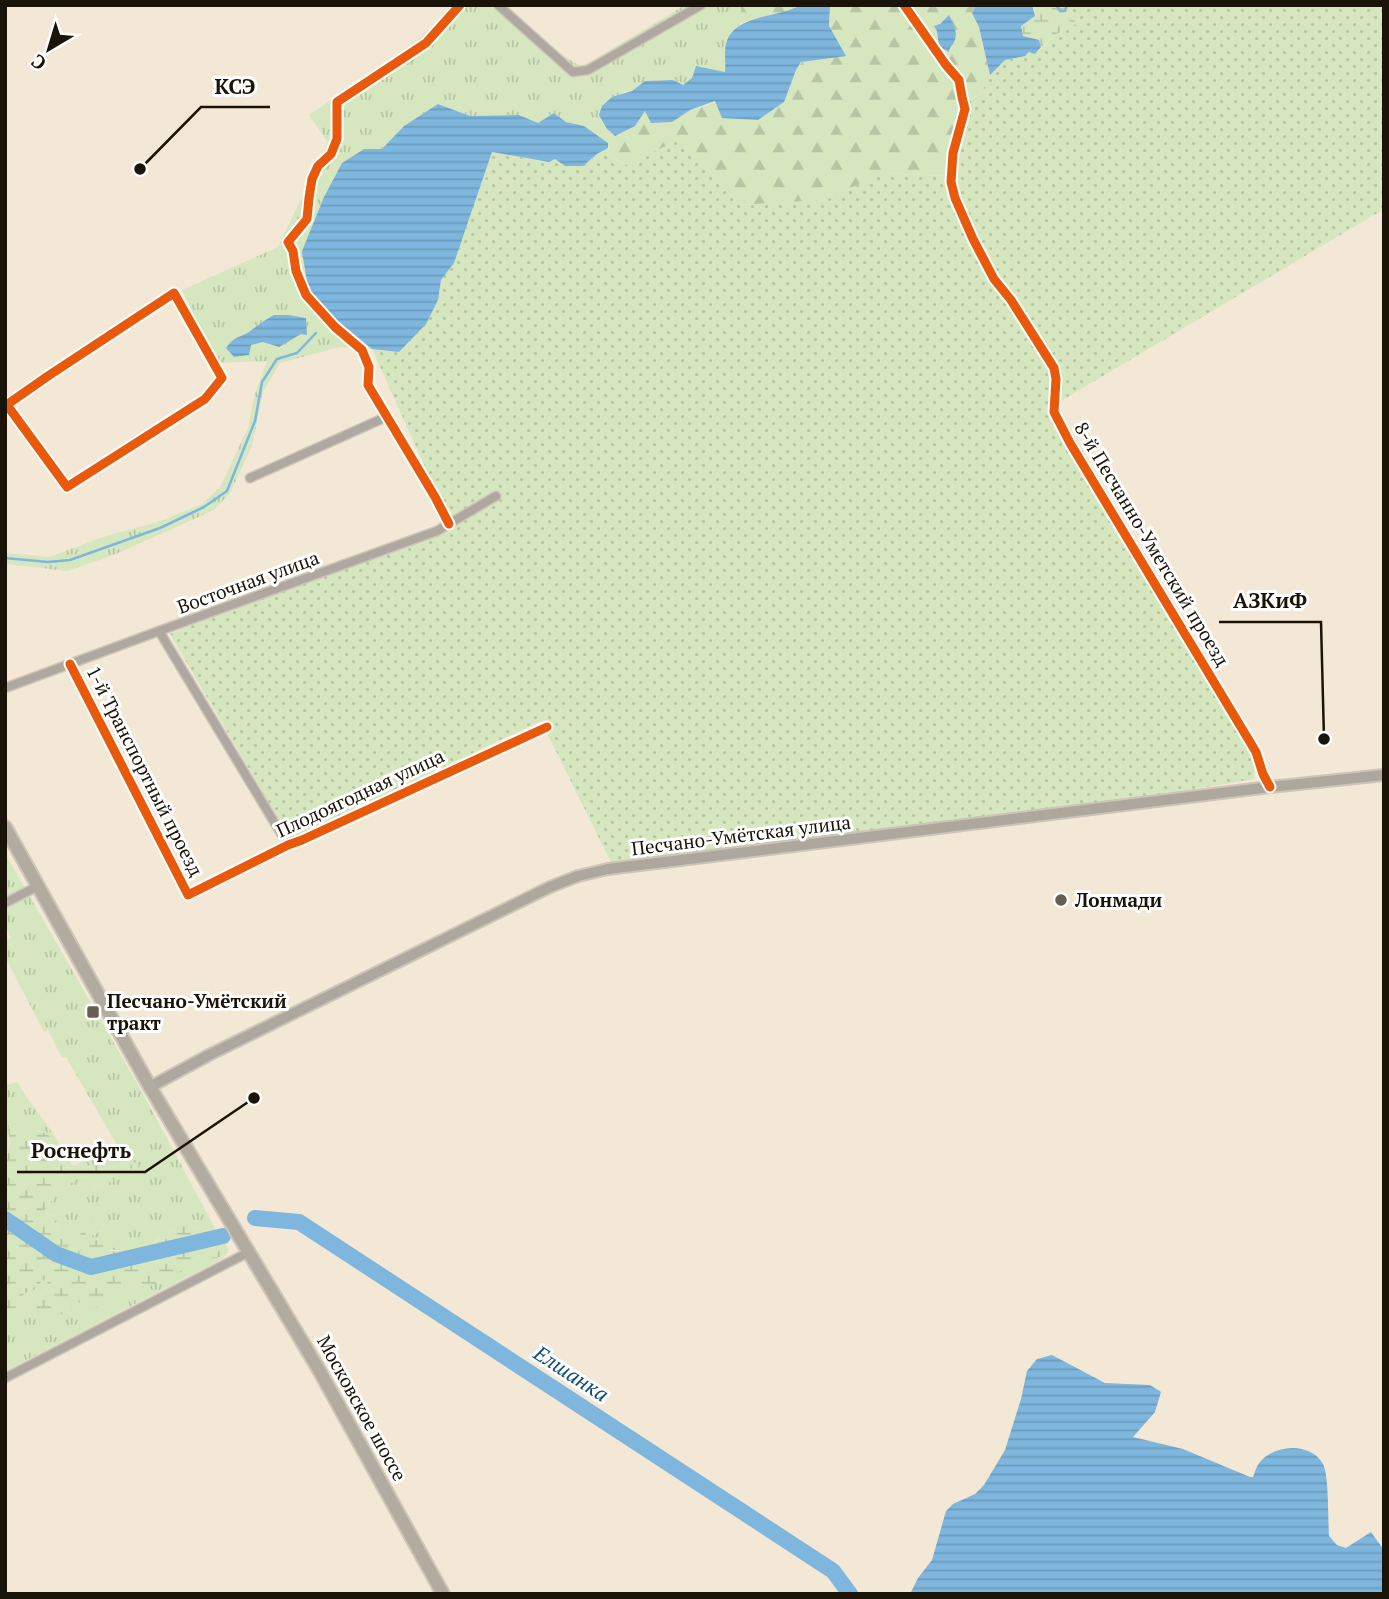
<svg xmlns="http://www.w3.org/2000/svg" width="1389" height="1599" font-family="'PT Serif',serif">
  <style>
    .grass { fill: url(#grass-tufts) }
    .forest { fill: url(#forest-firs) }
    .wetland { fill: url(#wetland-marsh) }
    .garden { fill: url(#garden-dots) }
    .water { fill: url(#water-rules) }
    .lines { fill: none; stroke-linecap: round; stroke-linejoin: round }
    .stream { stroke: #7eb6dd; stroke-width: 2.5 }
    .river { stroke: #7eb6dd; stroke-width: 16 }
    .minor-casing { stroke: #cdc5b7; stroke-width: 11 }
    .secondary-casing { stroke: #cdc5b7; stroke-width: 14 }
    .primary-casing { stroke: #cdc5b7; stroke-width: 16 }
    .minor { stroke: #afa8a1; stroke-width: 8 }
    .secondary { stroke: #aea79e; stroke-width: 10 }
    .primary { stroke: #b2ab9f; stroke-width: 12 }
    .cycleway-casing { stroke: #fff; stroke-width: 13 }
    .cycleway { stroke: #e8590c; stroke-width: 9 }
    .poi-dot { fill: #665e4f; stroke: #fff; stroke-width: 2.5 }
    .labels { text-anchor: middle; stroke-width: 6; stroke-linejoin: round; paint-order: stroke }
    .street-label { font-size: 19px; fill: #1a1307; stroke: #fff }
    .poi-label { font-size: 19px; font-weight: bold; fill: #1a1307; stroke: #fff; text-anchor: start }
    .water-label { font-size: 21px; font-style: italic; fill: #0d4e78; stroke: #fff }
    .leader { fill: none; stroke: #1a1307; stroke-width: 2.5 }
    .callout-dot { fill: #1a1307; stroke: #fff; stroke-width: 2.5 }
    .callout-label { font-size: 21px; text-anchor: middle; font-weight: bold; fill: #1a1307; stroke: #fff; stroke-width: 6; stroke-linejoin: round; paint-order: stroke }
  </style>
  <defs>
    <pattern id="grass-tufts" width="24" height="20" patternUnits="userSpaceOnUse" patternTransform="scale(1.75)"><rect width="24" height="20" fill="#d6e7c0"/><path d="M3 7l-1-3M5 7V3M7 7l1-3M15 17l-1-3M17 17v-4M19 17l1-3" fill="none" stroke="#b7c5a4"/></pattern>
    <pattern id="forest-firs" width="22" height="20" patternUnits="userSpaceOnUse" patternTransform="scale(1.75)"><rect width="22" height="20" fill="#d6e7c0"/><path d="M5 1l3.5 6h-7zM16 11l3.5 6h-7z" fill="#b7c5a4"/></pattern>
    <pattern id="wetland-marsh" width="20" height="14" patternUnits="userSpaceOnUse" patternTransform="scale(1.75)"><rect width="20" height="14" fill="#d6e7c0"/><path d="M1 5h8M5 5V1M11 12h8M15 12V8" fill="none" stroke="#b7c5a4"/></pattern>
    <pattern id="garden-dots" width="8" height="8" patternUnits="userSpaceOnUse" patternTransform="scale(1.75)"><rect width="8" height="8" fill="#d6e7c0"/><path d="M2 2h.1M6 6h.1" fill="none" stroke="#b7c5a4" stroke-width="1.8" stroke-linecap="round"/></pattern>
    <pattern id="water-rules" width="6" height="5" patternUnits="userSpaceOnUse" patternTransform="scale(1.75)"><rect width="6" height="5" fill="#7eb6dd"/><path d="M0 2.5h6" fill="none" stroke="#6c9cbc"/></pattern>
  </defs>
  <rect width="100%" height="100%" fill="#f2e8d5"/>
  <g class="grass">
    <path d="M454 5H488L581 67 685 5H741V23L731 34 725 72 696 67 692 78 683 85 673 80 645 81 632 91 624 92 607 129 615 136 608 143 584 126 566 122 555 113 538 123 519 115 470 116 438 104 404 126 382 149H364L342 163 324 197 302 251 333 317 372 349 340 347 280 363 263 392 252 446 230 493 214 510 116 554 68 571 5 564V553L49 557 109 535 158 522 202 504 220 487 248 428 254 397 267 361 216 363 182 290 278 247 328 142 309 115C359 81 412 50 454 5Z"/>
    <path d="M5 853 142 1092 216 1230C205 1233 194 1224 182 1227 181 1227 163 1235 162 1236 158 1238 156 1242 153 1244 147 1248 138 1249 131 1251L126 1248C113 1253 105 1248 93 1242L91 1236 103 1230 105 1225 92 1222 78 1240 67 1241 66 1236 58 1230 56 1222 60 1214 50 1216 42 1212 52 1200 53 1193 66 1188 79 1176 91 1177 92 1191 98 1186 117 1179 125 1168 117 1158 92 1165 69 1168C63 1160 53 1160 45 1153L49 1147 50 1136 32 1127H16L9 1125C7 1136 10 1145 7 1156L5 1157V1086L17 1082 27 1098 50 1129 73 1166 117 1145 66 1057 62 1058 48 1030 44 1032 5 957V941L11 938 5 924Z"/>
    <polygon points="228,1252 222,1259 5,1371 5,1307 9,1310 16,1308 22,1296 48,1277 48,1288 35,1304 36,1318 57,1311 72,1298 112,1298 126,1282 186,1269 202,1256 220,1258"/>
  </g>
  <g class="forest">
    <polygon points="741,5 801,5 793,10 741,23"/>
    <path d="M830 5H976L972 13 979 27 990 75 981 94 972 98 962 113 950 154 947 176 884 173 826 200 740 205 679 140 654 152 631 167C618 161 610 158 608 143L615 136 635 126 645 110 671 122 690 110 705 106 796 70 829 26Z"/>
  </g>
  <g class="wetland">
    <polygon points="1032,5 1069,5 1076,24 1057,34 1041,47 1039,40 1023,36 1021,26 1035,16"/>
    <path d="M9 1125 16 1127H32L50 1136 55 1146 49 1147 45 1154C53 1160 63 1160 69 1168 84 1165 109 1165 120 1154L139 1165 135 1169 125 1168 117 1179 98 1186 91 1191 88 1188 90 1177 79 1176 66 1188 53 1193 52 1200 43 1212 50 1216 61 1214 56 1222 58 1230 66 1236 67 1241 78 1240 82 1230 92 1222 105 1225 104 1229 91 1236 93 1242 105 1236 111 1243 110 1251H118L126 1248 131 1251C139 1249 148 1248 154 1243 158 1241 160 1237 163 1235 176 1229 178 1231 188 1218L193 1220 196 1228 212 1232 216 1230 228 1249V1252C219 1259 212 1260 202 1256L186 1269 176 1272 149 1287 140 1289 126 1282C117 1293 104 1310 88 1307 83 1306 77 1301 73 1298L72 1309 63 1316 57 1311 50 1321 36 1319 35 1304 48 1288 47 1278 22 1296 16 1308 9 1310 5 1307V1157L7 1156C7 1151 10 1147 10 1143 9 1137 8 1132 9 1125Z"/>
  </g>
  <polygon class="garden" points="1069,5 1384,5 1384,209 1056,404 1182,624 1257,748 1254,779 1119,802 611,862 541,721 290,839 170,634 450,526 426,469 372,349 399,352 438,300 441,280 454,263 492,152 549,162 555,159 565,166 583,166 597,154 608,148 616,160 631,167 654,152 679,140 740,205 826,200 884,173 947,176 951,146 962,113 959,107 959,96 968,94 973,98 981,94 990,75 1005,60 1025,56 1029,52 1035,54 1057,34 1076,24"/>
  <g class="water">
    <path d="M801 5H830L829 26 846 56 801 62 796 70 784 102 758 120 722 118 715 101 690 110 672 122 651 123 645 111 635 126 615 136 607 129 599 115 602 106 612 97 632 91 645 81 673 80 683 85 692 78 696 66 725 72C726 63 724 53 726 44 733 14 779 18 801 5Z"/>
    <polygon points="976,5 1032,5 1035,16 1021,26 1023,36 1039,40 1041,47 1035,54 1029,52 1025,56 1005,60 990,75 979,27 972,13"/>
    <path d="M949 15C953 23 959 34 954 42 952 46 949 48 949 52L939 46 937 31 934 26 940 24Z"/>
    <polygon points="438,104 470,116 519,115 538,123 554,113 566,122 584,126 608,143 608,148 597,154 583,166 565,166 555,159 549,162 492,152 454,263 441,280 438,300 426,324 399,352 372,349 333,317 308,288 302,251 324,197 342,163 364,149 382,149 404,126"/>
    <path d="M274 315H288L306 318 307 335 301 334 279 347 263 342 251 345 249 355 234 357 226 348C236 335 237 339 249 332 257 326 265 320 274 315Z"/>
    <path d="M1052 1355 1105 1383 1150 1385 1161 1392 1155 1412 1133 1437 1183 1449 1250 1477H1253C1255 1472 1257 1465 1260 1462 1275 1444 1311 1442 1323 1464 1329 1475 1328 1522 1329 1536L1337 1545 1346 1548 1371 1532 1384 1550V1594H910L918 1578 932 1560 946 1511 953 1504 975 1494 984 1485 1005 1450 1021 1399 1027 1371 1037 1359Z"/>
  </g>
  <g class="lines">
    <g class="stream">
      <polyline points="1056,5 1060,11 1065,11 1067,5"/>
      <polyline points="5,558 48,562 70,560 160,528 204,507 227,491 255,421 262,382 277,359 297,353 316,333"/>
    </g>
    <g class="river">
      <polyline points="255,1218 299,1222 833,1571 850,1594"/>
      <polyline points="5,1219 56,1254 91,1267 223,1236"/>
    </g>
    <g class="minor-casing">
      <g id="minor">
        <polyline points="498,5 573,72 588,70 701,5"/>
        <polyline points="904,5 946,65 959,80 962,97 965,109 953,153 951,182 955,198 973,239 994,279 1011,300 1054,368 1056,379 1054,412 1070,443 1256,752 1263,774 1270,787"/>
        <polyline points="5,406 48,376 174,293 222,378 205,399 67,487 7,405"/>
        <polyline points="250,478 386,417"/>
        <polyline points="449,524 435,497 368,385 369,367 362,350 335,327 306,295 296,271 293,251 288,242 307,219 309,198 312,179 318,166 331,154 337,139 337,102 426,43 460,5"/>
        <polyline points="159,631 288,845"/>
        <polyline points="70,664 188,895 288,845 302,840 547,727"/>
        <polyline points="5,688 159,631 437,531 496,496"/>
        <polyline points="5,903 38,886"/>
        <polyline points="5,1378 249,1252"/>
      </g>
    </g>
    <g class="secondary-casing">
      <polyline id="secondary" points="150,1087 209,1055 550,887 578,876 608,869 1270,787 1384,775"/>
    </g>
    <g class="primary-casing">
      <polyline id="primary" points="5,827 150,1087 319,1370 443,1594"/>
    </g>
    <use href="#minor" class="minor"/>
    <use href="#secondary" class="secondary"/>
    <use href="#primary" class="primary"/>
    <g class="cycleway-casing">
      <g id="cycleway">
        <polyline points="904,5 946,65 959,80 962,97 965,109 953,153 951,182 955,198 973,239 994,279 1011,300 1054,368 1056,379 1054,412 1070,443 1256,752 1263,774 1270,787"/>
        <polyline points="5,406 48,376 174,293 222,378 205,399 67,487 7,405"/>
        <polyline points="449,524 435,497 368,385 369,367 362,350 335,327 306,295 296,271 293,251 288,242 307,219 309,198 312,179 318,166 331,154 337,139 337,102 426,43 460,5"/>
        <polyline points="70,664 188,895 288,845 302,840 547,727"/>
      </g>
    </g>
    <use href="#cycleway" class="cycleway"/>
  </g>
  <g class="poi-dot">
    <circle cx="1061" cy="900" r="7"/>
    <rect x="86" y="1005" width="14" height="14" rx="3.5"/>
  </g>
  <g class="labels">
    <g class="street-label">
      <text transform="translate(1152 544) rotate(59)" y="7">8-й Песчанно-Уметский проезд</text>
      <text transform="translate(248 582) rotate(-20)" y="7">Восточная улица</text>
      <text transform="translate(145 771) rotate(63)" y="7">1-й Транспортный проезд</text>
      <text transform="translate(360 793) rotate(-25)" y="7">Плодоягодная улица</text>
      <text transform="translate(741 835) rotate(-7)" y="7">Песчано-Умётская улица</text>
      <text transform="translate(362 1408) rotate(61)" y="7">Московское шоссе</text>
    </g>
    <g class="poi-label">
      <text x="1075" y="907">Лонмади</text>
      <text x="107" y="1008">Песчано-Умётский<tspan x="107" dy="22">тракт</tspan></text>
    </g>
    <g class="water-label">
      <text transform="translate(571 1374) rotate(33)" y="7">Елшанка</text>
    </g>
  </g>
  <path class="leader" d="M140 169L201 107H270M1324 739L1321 622H1219M254 1098L145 1172H17"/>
  <g class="callout-dot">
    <circle cx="140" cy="169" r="7"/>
    <circle cx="1324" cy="739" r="7"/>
    <circle cx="254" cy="1098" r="7"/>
  </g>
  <g class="callout-label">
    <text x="235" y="94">КСЭ</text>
    <text x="1270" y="608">АЗКиФ</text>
    <text x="81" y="1158">Роснефть</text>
  </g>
  <rect width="1389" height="1599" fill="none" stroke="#1a1307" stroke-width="14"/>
  <g transform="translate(49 49) rotate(218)" stroke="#ffffff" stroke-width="5" paint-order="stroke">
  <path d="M0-5L12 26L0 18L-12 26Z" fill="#1a1307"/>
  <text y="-10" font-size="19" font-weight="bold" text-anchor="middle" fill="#1a1307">С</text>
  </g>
</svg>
